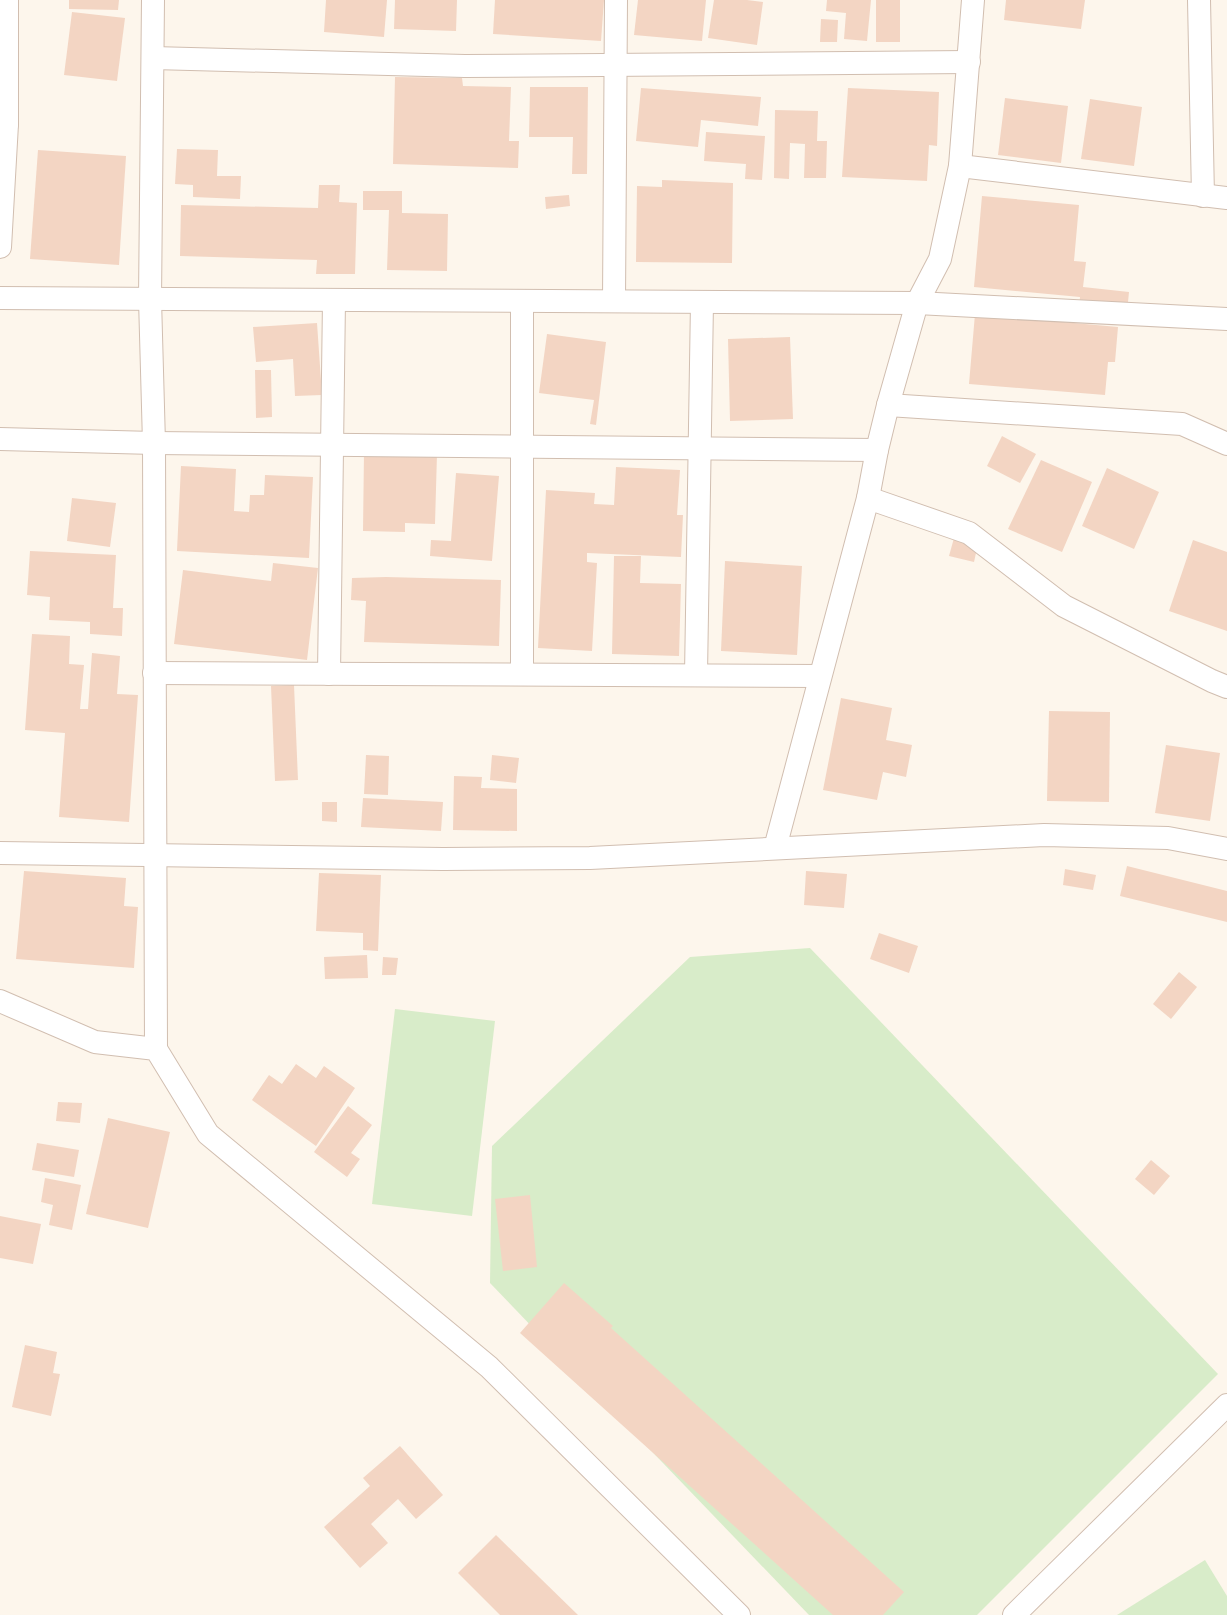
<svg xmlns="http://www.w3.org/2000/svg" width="1227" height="1615" font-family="Lato,sans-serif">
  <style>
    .green { fill: #d8ecc9 }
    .building { fill: #f3d5c3 }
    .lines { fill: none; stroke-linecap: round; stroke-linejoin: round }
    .street-casing { stroke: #d1beb0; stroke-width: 24 }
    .street { stroke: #fff; stroke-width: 22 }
  </style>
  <rect width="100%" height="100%" fill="#fdf6ec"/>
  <g class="green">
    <polygon points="810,948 1218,1374 977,1615 809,1615 490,1283 492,1146 690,957"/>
    <polygon points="395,1009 495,1021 472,1216 372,1204"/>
    <polygon points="1205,1560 1227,1596 1227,1615 1117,1615"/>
  </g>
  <g class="building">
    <polygon points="69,0 119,0 118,10 69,9"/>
    <polygon points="326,0 387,0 384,37 324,32"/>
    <polygon points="395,0 457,0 456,31 394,29"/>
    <polygon points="495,0 604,0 601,41 493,34"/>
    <polygon points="638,0 706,0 702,41 634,35"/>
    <polygon points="714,0 747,0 763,2 757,45 708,38"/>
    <polygon points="827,0 871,0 867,41 844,39 846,13 826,11"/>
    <rect x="876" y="0" width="24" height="42"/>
    <polygon points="1006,0 1085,0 1081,29 1004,20"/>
    <polygon points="72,12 125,18 117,81 64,75"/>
    <polygon points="821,19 838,20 837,42 820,42"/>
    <polygon points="395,77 462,78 463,86 511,87 509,141 519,141 518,168 393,164"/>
    <polygon points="530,87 588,87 587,174 572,174 573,137 529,137"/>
    <polygon points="641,88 761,97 758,126 701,120 698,147 636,141"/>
    <polygon points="848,88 939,92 937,146 929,145 927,181 842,177"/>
    <polygon points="1005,98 1068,106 1061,163 998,155"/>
    <polygon points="1090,99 1142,107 1134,166 1081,159"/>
    <polygon points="775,110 818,111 817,141 827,141 826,178 804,178 805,144 790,143 789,179 774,178"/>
    <polygon points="706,132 765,136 762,180 745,179 746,164 704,161"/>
    <polygon points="177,149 218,150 217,176 241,176 240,199 193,197 193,185 175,184"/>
    <polygon points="38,150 126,156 119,265 30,259"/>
    <polygon points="662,180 733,183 732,263 636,262 637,186 662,187"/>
    <polygon points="319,185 340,185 339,202 357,203 355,274 316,274 317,260 180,256 181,205 318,208"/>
    <polygon points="363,191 402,191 402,213 448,214 447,271 387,270 389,210 363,210"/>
    <polygon points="569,195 570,206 546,209 545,197"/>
    <polygon points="982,196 1079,205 1074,261 1086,262 1083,287 1129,292 1127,312 1079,308 1080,297 974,287"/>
    <polygon points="975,314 1118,327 1115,362 1108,362 1105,395 969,384"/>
    <polygon points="317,323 322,395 295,396 293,359 256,362 253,327"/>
    <polygon points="547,334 606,342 596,425 590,424 594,400 539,393"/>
    <polygon points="790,337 793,419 730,421 728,339"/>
    <polygon points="255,370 271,370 272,417 256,418"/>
    <polygon points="1002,436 1036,454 1020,483 987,466"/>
    <polygon points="364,452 437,454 435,524 405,523 405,532 363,531"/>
    <polygon points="1041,460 1092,482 1062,552 1008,529"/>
    <polygon points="181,466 236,469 234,511 249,512 250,495 264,495 265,475 313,477 309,558 177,551"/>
    <polygon points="616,467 680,470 677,515 683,515 681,557 587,553 587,562 597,563 592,651 538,648 546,490 595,493 594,504 614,505"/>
    <polygon points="1107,468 1159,492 1134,549 1082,526"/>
    <polygon points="456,473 499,476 492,561 430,556 431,540 451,541"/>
    <polygon points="72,498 116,503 110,547 67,541"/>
    <polygon points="954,538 978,544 974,562 949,556"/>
    <polygon points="1193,540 1227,552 1227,631 1169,611"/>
    <polygon points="30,551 116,555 113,608 123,608 122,636 90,634 90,622 49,620 50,597 27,595"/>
    <polygon points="614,556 641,556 640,583 681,584 679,656 612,654"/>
    <polygon points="725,561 802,566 797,655 721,651"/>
    <polygon points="273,563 318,568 307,660 174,644 183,570 271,581"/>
    <polygon points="386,577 501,580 499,646 364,642 366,601 351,600 352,578"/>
    <polygon points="32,634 70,636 69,664 84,665 80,709 88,709 92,653 120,656 117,694 138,695 129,822 59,817 65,733 25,730"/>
    <polygon points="294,685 298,780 275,781 271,686"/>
    <polygon points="841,698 892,708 886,740 912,745 906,777 883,772 877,800 823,790"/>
    <polygon points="1049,711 1110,712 1109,802 1047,801"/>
    <polygon points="1166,745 1220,753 1210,821 1155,813"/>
    <polygon points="366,755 389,756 388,795 364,794"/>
    <polygon points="492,755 519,758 516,783 490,780"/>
    <polygon points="454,776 482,777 481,788 517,789 517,831 453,830"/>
    <polygon points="363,798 443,802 441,831 361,827"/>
    <polygon points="322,802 337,802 337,822 322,821"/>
    <polygon points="1127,866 1227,891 1227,922 1120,896"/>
    <polygon points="1065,869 1096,875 1093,890 1063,885"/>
    <polygon points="24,871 126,878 124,906 138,907 134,968 16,959"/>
    <polygon points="806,871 847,874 844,908 804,905"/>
    <polygon points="319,873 381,875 378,951 363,950 363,933 316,931"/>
    <polygon points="879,933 918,946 909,973 870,959"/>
    <polygon points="367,955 368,978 325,979 324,957"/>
    <polygon points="383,957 398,958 396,975 382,975"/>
    <polygon points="1179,972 1197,987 1171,1019 1153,1004"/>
    <polygon points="296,1064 316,1078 324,1066 355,1088 316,1146 252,1100 269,1075 282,1084"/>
    <polygon points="58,1102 82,1103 80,1123 56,1121"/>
    <polygon points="348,1106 372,1125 351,1153 360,1159 347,1177 314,1152"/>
    <polygon points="108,1118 170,1132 148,1228 86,1214"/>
    <polygon points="37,1143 79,1150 74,1177 32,1170"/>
    <polygon points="1151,1160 1170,1176 1154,1195 1135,1179"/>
    <polygon points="45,1178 81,1185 72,1230 49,1225 53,1205 41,1202"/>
    <polygon points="530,1195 537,1267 503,1271 495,1199"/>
    <polygon points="0,1216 41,1224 33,1264 0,1258"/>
    <polygon points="564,1283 613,1326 611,1328 904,1592 883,1615 833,1615 520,1333"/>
    <polygon points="25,1345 57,1352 53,1373 60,1374 51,1416 12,1407"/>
    <polygon points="400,1446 443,1495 416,1519 398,1499 371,1524 388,1543 360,1568 324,1527 370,1486 363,1478"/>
    <polygon points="496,1535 578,1615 500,1615 458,1573"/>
  </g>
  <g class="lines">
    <g class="street-casing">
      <g id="street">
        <polyline points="153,0 150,299 154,443 156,1049"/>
        <polyline points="1199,0 1203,196"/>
        <polyline points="153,58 465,66 969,62"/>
        <polyline points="0,122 7,124 0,247"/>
        <polyline points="7,124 7,0"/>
        <polyline points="960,166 1227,198"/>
        <polyline points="0,298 917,303 1227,319"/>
        <polyline points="614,301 616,0"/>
        <polyline points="888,405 1182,424 1227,444"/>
        <polyline points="0,439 154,443 877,450"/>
        <polyline points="868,498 969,533 1064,606 1212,681 1227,687"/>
        <polyline points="154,673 820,676"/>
        <polyline points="329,674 334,300"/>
        <polyline points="522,674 522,301"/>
        <polyline points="696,675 702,302"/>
        <polyline points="775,848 868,498 877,450 888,405 917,303 940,259 960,166 973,0"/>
        <polyline points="0,853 443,859 590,858 1044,835 1168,838 1227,849"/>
        <polyline points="0,1001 95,1042 156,1049 208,1134 489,1367 739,1615"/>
        <polyline points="1014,1615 1227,1405"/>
      </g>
    </g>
    <use href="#street" class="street"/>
  </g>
</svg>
